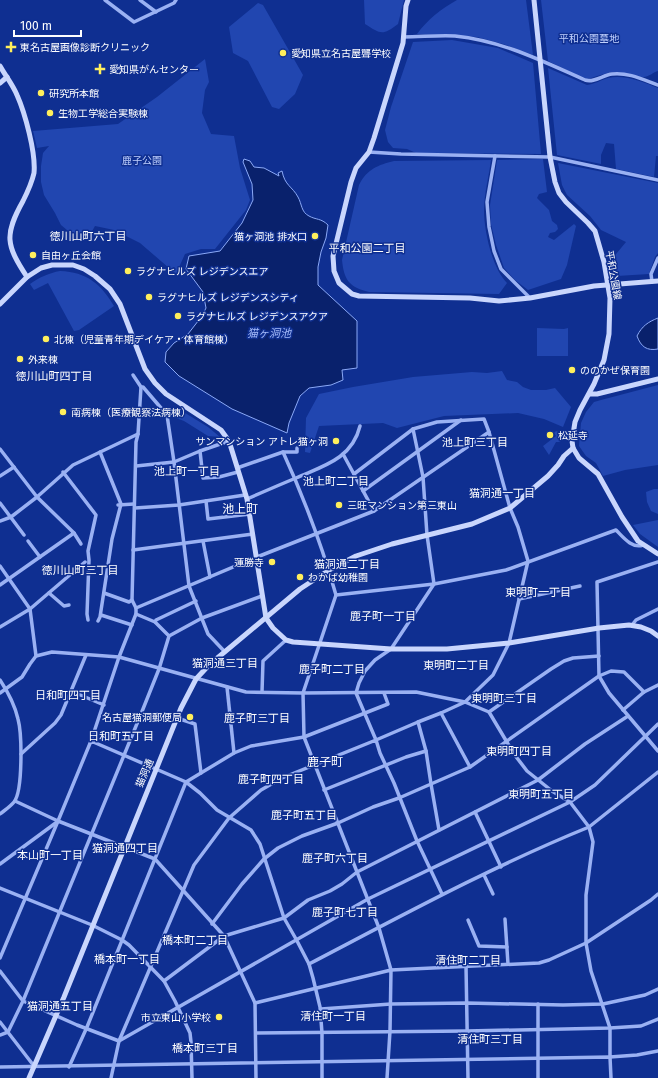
<svg xmlns="http://www.w3.org/2000/svg" width="658" height="1078" font-family="'Fira Sans','Noto Sans JP',sans-serif">
  <style>
    .green { fill: #2146b0 }
    .water { fill: #09216c; stroke: #8ba9f7 }
    .lines { fill: none; stroke-linecap: round; stroke-linejoin: round }
    .street { stroke: #9ab1f3; stroke-width: 3.5 }
    .secondary { stroke: #c9d6fd; stroke-width: 5 }
    .poi-dot { fill: #ffef5c; stroke: #0f2f91; stroke-width: 1.5 }
    .labels { text-anchor: middle; stroke-width: 3; stroke-linejoin: round; paint-order: stroke }
    .park-label { font-size: 10px; fill: #c1d1fe; stroke: #0f2f91 }
    .poi-label { font-size: 10px; fill: #fff; stroke: #0f2f91; text-anchor: start }
    .street-label { font-size: 10px; fill: #fff; stroke: #0f2f91 }
    .neighbourhood-label { font-size: 11px; fill: #fff; stroke: #0f2f91 }
    .water-label { font-size: 11px; font-style: italic; fill: #a6bcfa; stroke: #0f2f91 }
    .quarter-label { font-size: 12px; fill: #fff; stroke: #0f2f91 }
  </style>
  <rect width="100%" height="100%" fill="#0f2f91"/>
  <g class="green">
    <path d="M364 0H404L398 24C382 36 381 34 365 24Z"/>
    <path d="M457 0H526L533 55 503 44 477 37 417 34C428 19 441 9 457 0Z"/>
    <path d="M541 0H658V71C654 72 648 77 644 77 637 78 623 72 613 72 603 73 595 78 585 79L548 61Z"/>
    <polygon points="258,3 263,5 303,75 295,94 279,109 272,107 248,61 233,53 229,27"/>
    <polygon points="452,40 498,48 533,63 541,154 416,153 407,149 393,148 388,142 385,130 391,107 413,42"/>
    <polygon points="205,59 209,82 205,90 202,113 211,134 234,136 240,168 250,200 246,210 215,249 201,249 185,254 176,274 140,243 114,230 95,226 87,240 73,235 61,225 55,213 44,195 41,182 41,166 43,153 49,146 37,148 33,131 118,124 157,97"/>
    <path d="M548 68 587 85C595 84 601 80 608 78 624 74 644 82 658 88V156H656L654 177 616 169 614 144 606 143 601 155V164L557 155Z"/>
    <polygon points="543,159 547,192 539,194 537,198 549,210 552,221 557,225 558,229 555,232 550,233 548,237 554,240 574,224 576,226 567,265 561,279 528,290 515,280 504,268 496,245 491,224 490,205 497,160"/>
    <path d="M491 160C489 176 484 194 484 210 484 231 492 268 507 283L499 294 369 292C349 287 344 280 342 260L359 185C367 169 378 165 394 161Z"/>
    <polygon points="558,163 658,183 658,253 655,257 649,274 617,276 613,272 612,259 626,242 601,230 590,216 567,195 562,185"/>
    <path d="M60 271C87 272 101 284 114 306L79 330 74 331 48 283 34 290 30 284C40 277 49 273 60 271Z"/>
    <polygon points="537,328 564,329 568,328 568,356 537,356"/>
    <polygon points="502,371 507,380 517,382 523,387 531,390 546,390 555,388 571,407 563,427 544,419 518,413 444,416 397,428 383,423 319,426 310,453 305,452 306,418 319,394 353,387 413,377 472,372 487,373"/>
    <polygon points="658,385 658,465 625,470 603,476 596,463 586,456 579,446 581,423 586,412 594,402 601,400"/>
    <polygon points="177,408 208,427 220,437 208,436 184,421 168,415"/>
    <polygon points="556,431 564,434 560,442 556,442 549,455 543,446 556,436 554,433"/>
    <polygon points="654,489 658,489 658,514 651,511 647,502 646,492"/>
    <polygon points="658,520 658,547 640,534 633,525"/>
  </g>
  <g class="water">
    <path d="M244 159 250 161 254 167 264 168 279 176 278 173 282 171C285 186 292 186 298 197 302 204 301 212 309 216 316 220 321 218 328 225L326 238 321 252 318 267V285L357 321V368L342 370 343 380 331 385 309 388 300 396 289 423 287 433 232 409 179 376 165 362 166 352 174 343 188 334 202 316 206 308 203 292 186 269 189 256 220 251 242 223 253 200 252 184 243 162Z"/>
    <path d="M658 318V349C647 351 641 347 637 336 642 326 648 322 658 318Z"/>
  </g>
  <g class="lines">
    <g class="street">
      <polyline points="105,0 134,22 174,3 176,0"/>
      <polyline points="140,0 156,12"/>
      <path d="M403 37C421 37 438 35 455 36 503 41 542 61 585 80 594 83 603 75 612 74 628 72 644 80 658 85"/>
      <polyline points="369,152 401,154 550,157 658,180"/>
      <polyline points="495,156 487,202 489,227 494,251 501,269 530,298"/>
      <polyline points="652,282 651,274 658,258"/>
      <polyline points="133,375 141,387 143,387 167,415 174,462 136,466"/>
      <polyline points="413,429 423,477 427,535 434,584 391,649 375,660 365,671 359,683 356,693 376,740 418,722"/>
      <polyline points="0,449 37,497 73,465 138,434"/>
      <polyline points="200,451 229,441"/>
      <path d="M283 452C304 498 322 546 336 595"/>
      <polyline points="343,454 374,511"/>
      <polyline points="237,468 283,452 297,452 297,448"/>
      <polyline points="63,472 96,515 88,551 89,560 87,614 88,620"/>
      <polyline points="354,474 413,429 437,422 484,419 489,432"/>
      <polyline points="0,476 14,467"/>
      <polyline points="363,491 461,420"/>
      <path d="M247 499C263 492 279 485 296 478 323 466 352 459 360 426"/>
      <polyline points="206,501 208,519 250,514"/>
      <polyline points="0,503 24,535"/>
      <polyline points="118,505 134,504"/>
      <polyline points="135,508 179,505 245,495"/>
      <polyline points="0,521 11,517 37,497 74,533 0,585"/>
      <polyline points="74,533 81,544"/>
      <polyline points="28,541 40,557"/>
      <polyline points="203,541 210,577"/>
      <polyline points="133,550 253,534"/>
      <polyline points="658,562 597,582 599,676 609,693 658,751"/>
      <polyline points="0,566 30,609 85,562"/>
      <polyline points="49,593 64,606 69,605"/>
      <polyline points="104,593 129,602 132,600"/>
      <polyline points="519,599 580,586"/>
      <polyline points="136,608 132,600 136,442 138,434 141,387"/>
      <polyline points="136,614 155,622 169,636"/>
      <polyline points="101,615 132,625"/>
      <polyline points="98,621 100,617 112,539 121,504 100,452"/>
      <polyline points="155,622 156,620 196,601"/>
      <polyline points="632,625 636,620 658,609"/>
      <polyline points="0,627 30,609 36,656"/>
      <polyline points="225,652 208,634 189,586 174,462 200,451 203,478 219,477 238,472"/>
      <path d="M0 680C8 692 15 706 18 719 22 734 23 791 14 802 11 806 5 810 0 814"/>
      <polyline points="227,687 234,753"/>
      <polyline points="71,691 104,705"/>
      <polyline points="262,692 263,661 286,640"/>
      <polyline points="0,693 22,677 30,664 36,656 52,652 119,657 246,692 303,693 304,737 379,928 391,970 539,963 549,960 586,943 586,895 593,842 589,827 658,772"/>
      <polyline points="623,710 644,692 658,685"/>
      <path d="M489 712 465 702 416 692 303 693 336 595 434 584 506 570 616 530C623 537 632 549 643 545"/>
      <polyline points="441,713 470,767"/>
      <polyline points="177,718 195,724 201,773"/>
      <polyline points="91,741 119,657 136,614 136,608 257,557 374,511 489,432 510,508 518,527 528,561 509,643 493,675 465,702 441,713 418,722 426,751 431,784 399,798 373,807 338,823 302,836 278,848 264,859 242,884 212,924"/>
      <polyline points="21,754 55,723 61,715 86,655"/>
      <polyline points="324,790 406,757 426,751"/>
      <polyline points="15,801 58,821"/>
      <polyline points="475,812 501,867"/>
      <polyline points="439,830 431,784 470,767 599,676 611,671 624,672 644,692"/>
      <polyline points="0,864 57,822"/>
      <polyline points="484,875 493,894"/>
      <polyline points="0,888 92,925"/>
      <polyline points="658,894 651,900 586,943 591,971 610,1028 610,1057 637,1055 658,1051"/>
      <polyline points="505,919 508,964"/>
      <polyline points="468,920 479,946 507,947"/>
      <polyline points="92,925 122,940 129,945 164,981 175,1001 190,1033 191,1042 192,1078"/>
      <polyline points="0,958 58,821"/>
      <path d="M309 964C401 916 493 866 589 827L570 802 552 791 527 771 514 754 489 712 551 669 564 661 573 658 599 656"/>
      <polyline points="466,966 468,1078"/>
      <polyline points="0,971 23,1001 77,1025 119,1041"/>
      <polyline points="164,981 224,936 284,918 308,900 330,891 342,884 357,872 538,780 585,744 628,716"/>
      <polyline points="255,1003 256,1078"/>
      <polyline points="538,1004 538,1078"/>
      <polyline points="321,1009 391,1004 467,1003 563,1005 603,1004 645,995 658,989"/>
      <polyline points="0,1022 34,1066"/>
      <polyline points="256,1033 467,1031 610,1028 641,1026 658,1019"/>
      <polyline points="0,1035 8,1032 23,1001 143,709 159,669 169,636 202,618 262,596"/>
      <polyline points="119,1041 368,899 570,802 595,785 658,724"/>
      <polyline points="0,1067 610,1057 611,1078"/>
      <polyline points="69,1067 87,1027 186,782 234,753 251,746 304,737 388,704 384,693"/>
      <polyline points="111,1078 119,1041 194,865 229,818 261,790 282,778 376,740 380,753 394,783 417,841 442,894"/>
      <polyline points="322,1078 322,1033 320,1007 313,978 309,964 296,939 284,918 260,844 251,830 217,810 200,793 186,782 91,741 58,821 155,859 224,936 255,1003 391,970 390,1031 387,1078"/>
    </g>
    <g class="secondary">
      <polyline points="408,0 406,6 403,43 374,138 369,152 356,168 351,182 333,256 334,271 339,283 352,294 359,296 470,298 499,301 530,298 594,286 658,281"/>
      <polyline points="534,0 550,157 555,182 559,193 566,202 588,223 595,231 604,262 610,298 609,334 604,360 594,384 580,410 575,422 572,441 573,448 579,458 598,474 622,517 638,541 658,554"/>
      <path d="M0 66C5 75 13 85 17 95 25 113 36 153 34 173 32 182 27 193 23 201 4 235 6 245 27 277"/>
      <polyline points="0,83 7,77"/>
      <polyline points="0,304 27,277 41,268 52,265 73,265 84,269 95,276 110,289 120,304 145,369 155,383 166,394 221,430 229,441 247,499 266,618 273,628 286,640 293,642 391,649 447,649 509,643 599,628 629,625 641,627 651,631 658,636"/>
      <polyline points="590,394 597,394 658,379"/>
      <polyline points="29,1078 64,997 181,708 196,679 209,665 300,589 329,570 356,556 392,544 472,524 510,508 548,476 558,465 564,456 573,448"/>
    </g>
  </g>
  <g class="poi-dot">
    <path d="M9 41h4v4h4v4h-4v4h-4v-4h-4v-4h4z"/>
    <circle cx="283" cy="53" r="4"/>
    <path d="M98 63h4v4h4v4h-4v4h-4v-4h-4v-4h4z"/>
    <circle cx="41" cy="93" r="4"/>
    <circle cx="50" cy="113" r="4"/>
    <circle cx="315" cy="236" r="4"/>
    <circle cx="33" cy="255" r="4"/>
    <circle cx="128" cy="271" r="4"/>
    <circle cx="149" cy="297" r="4"/>
    <circle cx="178" cy="316" r="4"/>
    <circle cx="46" cy="339" r="4"/>
    <circle cx="20" cy="359" r="4"/>
    <circle cx="572" cy="370" r="4"/>
    <circle cx="63" cy="412" r="4"/>
    <circle cx="550" cy="435" r="4"/>
    <circle cx="336" cy="441" r="4"/>
    <circle cx="339" cy="505" r="4"/>
    <circle cx="272" cy="562" r="4"/>
    <circle cx="300" cy="577" r="4"/>
    <circle cx="190" cy="717" r="4"/>
    <circle cx="219" cy="1017" r="4"/>
  </g>
  <g class="labels">
    <g class="park-label">
      <text x="589" y="42">平和公園墓地</text>
      <text x="142" y="164">鹿子公園</text>
    </g>
    <g class="poi-label">
      <text x="20" y="51">東名古屋画像診断クリニック</text>
      <text x="291" y="57">愛知県立名古屋聾学校</text>
      <text x="109" y="73">愛知県がんセンター</text>
      <text x="49" y="97">研究所本館</text>
      <text x="58" y="117">生物工学総合実験棟</text>
      <text x="307" y="240" text-anchor="end">猫ヶ洞池 排水口</text>
      <text x="41" y="259">自由ヶ丘会館</text>
      <text x="136" y="275">ラグナヒルズ レジデンスエア</text>
      <text x="157" y="301">ラグナヒルズ レジデンスシティ</text>
      <text x="186" y="320">ラグナヒルズ レジデンスアクア</text>
      <text x="54" y="343">北棟（児童青年期デイケア・体育館棟）</text>
      <text x="28" y="363">外来棟</text>
      <text x="580" y="374">ののかぜ保育園</text>
      <text x="71" y="416">南病棟（医療観察法病棟）</text>
      <text x="558" y="439">松延寺</text>
      <text x="328" y="445" text-anchor="end">サンマンション アトレ猫ヶ洞</text>
      <text x="347" y="509">三旺マンション第三東山</text>
      <text x="264" y="566" text-anchor="end">蓮勝寺</text>
      <text x="308" y="581">わかば幼稚園</text>
      <text x="182" y="721" text-anchor="end">名古屋猫洞郵便局</text>
      <text x="211" y="1021" text-anchor="end">市立東山小学校</text>
    </g>
    <g class="street-label">
      <text transform="translate(614 275) rotate(80)" y="4">平和公園線</text>
      <text transform="translate(144 773) rotate(-67)" y="4">猫洞通</text>
    </g>
    <g class="neighbourhood-label">
      <text x="88" y="240">徳川山町六丁目</text>
      <text x="367" y="252">平和公園二丁目</text>
      <text x="54" y="380">徳川山町四丁目</text>
      <text x="475" y="446">池上町三丁目</text>
      <text x="187" y="475">池上町一丁目</text>
      <text x="336" y="485">池上町二丁目</text>
      <text x="502" y="497">猫洞通一丁目</text>
      <text x="347" y="568">猫洞通二丁目</text>
      <text x="80" y="574">徳川山町三丁目</text>
      <text x="538" y="596">東明町一丁目</text>
      <text x="383" y="620">鹿子町一丁目</text>
      <text x="225" y="667">猫洞通三丁目</text>
      <text x="456" y="669">東明町二丁目</text>
      <text x="332" y="673">鹿子町二丁目</text>
      <text x="68" y="699">日和町四丁目</text>
      <text x="504" y="702">東明町三丁目</text>
      <text x="257" y="722">鹿子町三丁目</text>
      <text x="121" y="740">日和町五丁目</text>
      <text x="519" y="755">東明町四丁目</text>
      <text x="271" y="783">鹿子町四丁目</text>
      <text x="541" y="798">東明町五丁目</text>
      <text x="304" y="819">鹿子町五丁目</text>
      <text x="125" y="852">猫洞通四丁目</text>
      <text x="50" y="859">本山町一丁目</text>
      <text x="335" y="862">鹿子町六丁目</text>
      <text x="345" y="916">鹿子町七丁目</text>
      <text x="195" y="944">橋本町二丁目</text>
      <text x="127" y="963">橋本町一丁目</text>
      <text x="468" y="964">清住町二丁目</text>
      <text x="60" y="1010">猫洞通五丁目</text>
      <text x="333" y="1020">清住町一丁目</text>
      <text x="490" y="1043">清住町三丁目</text>
      <text x="205" y="1052">橋本町三丁目</text>
    </g>
    <g class="water-label">
      <text x="269" y="337">猫ヶ洞池</text>
    </g>
    <g class="quarter-label">
      <text x="240" y="513">池上町</text>
      <text x="325" y="766">鹿子町</text>
    </g>
  </g>
  <path d="M14 30v6h67v-6" fill="none" stroke="#ffffff" stroke-width="2"/>
  <text x="20" y="30" font-size="12" fill="#ffffff" stroke="#0f2f91" stroke-width="3" paint-order="stroke">100 m</text>
</svg>
